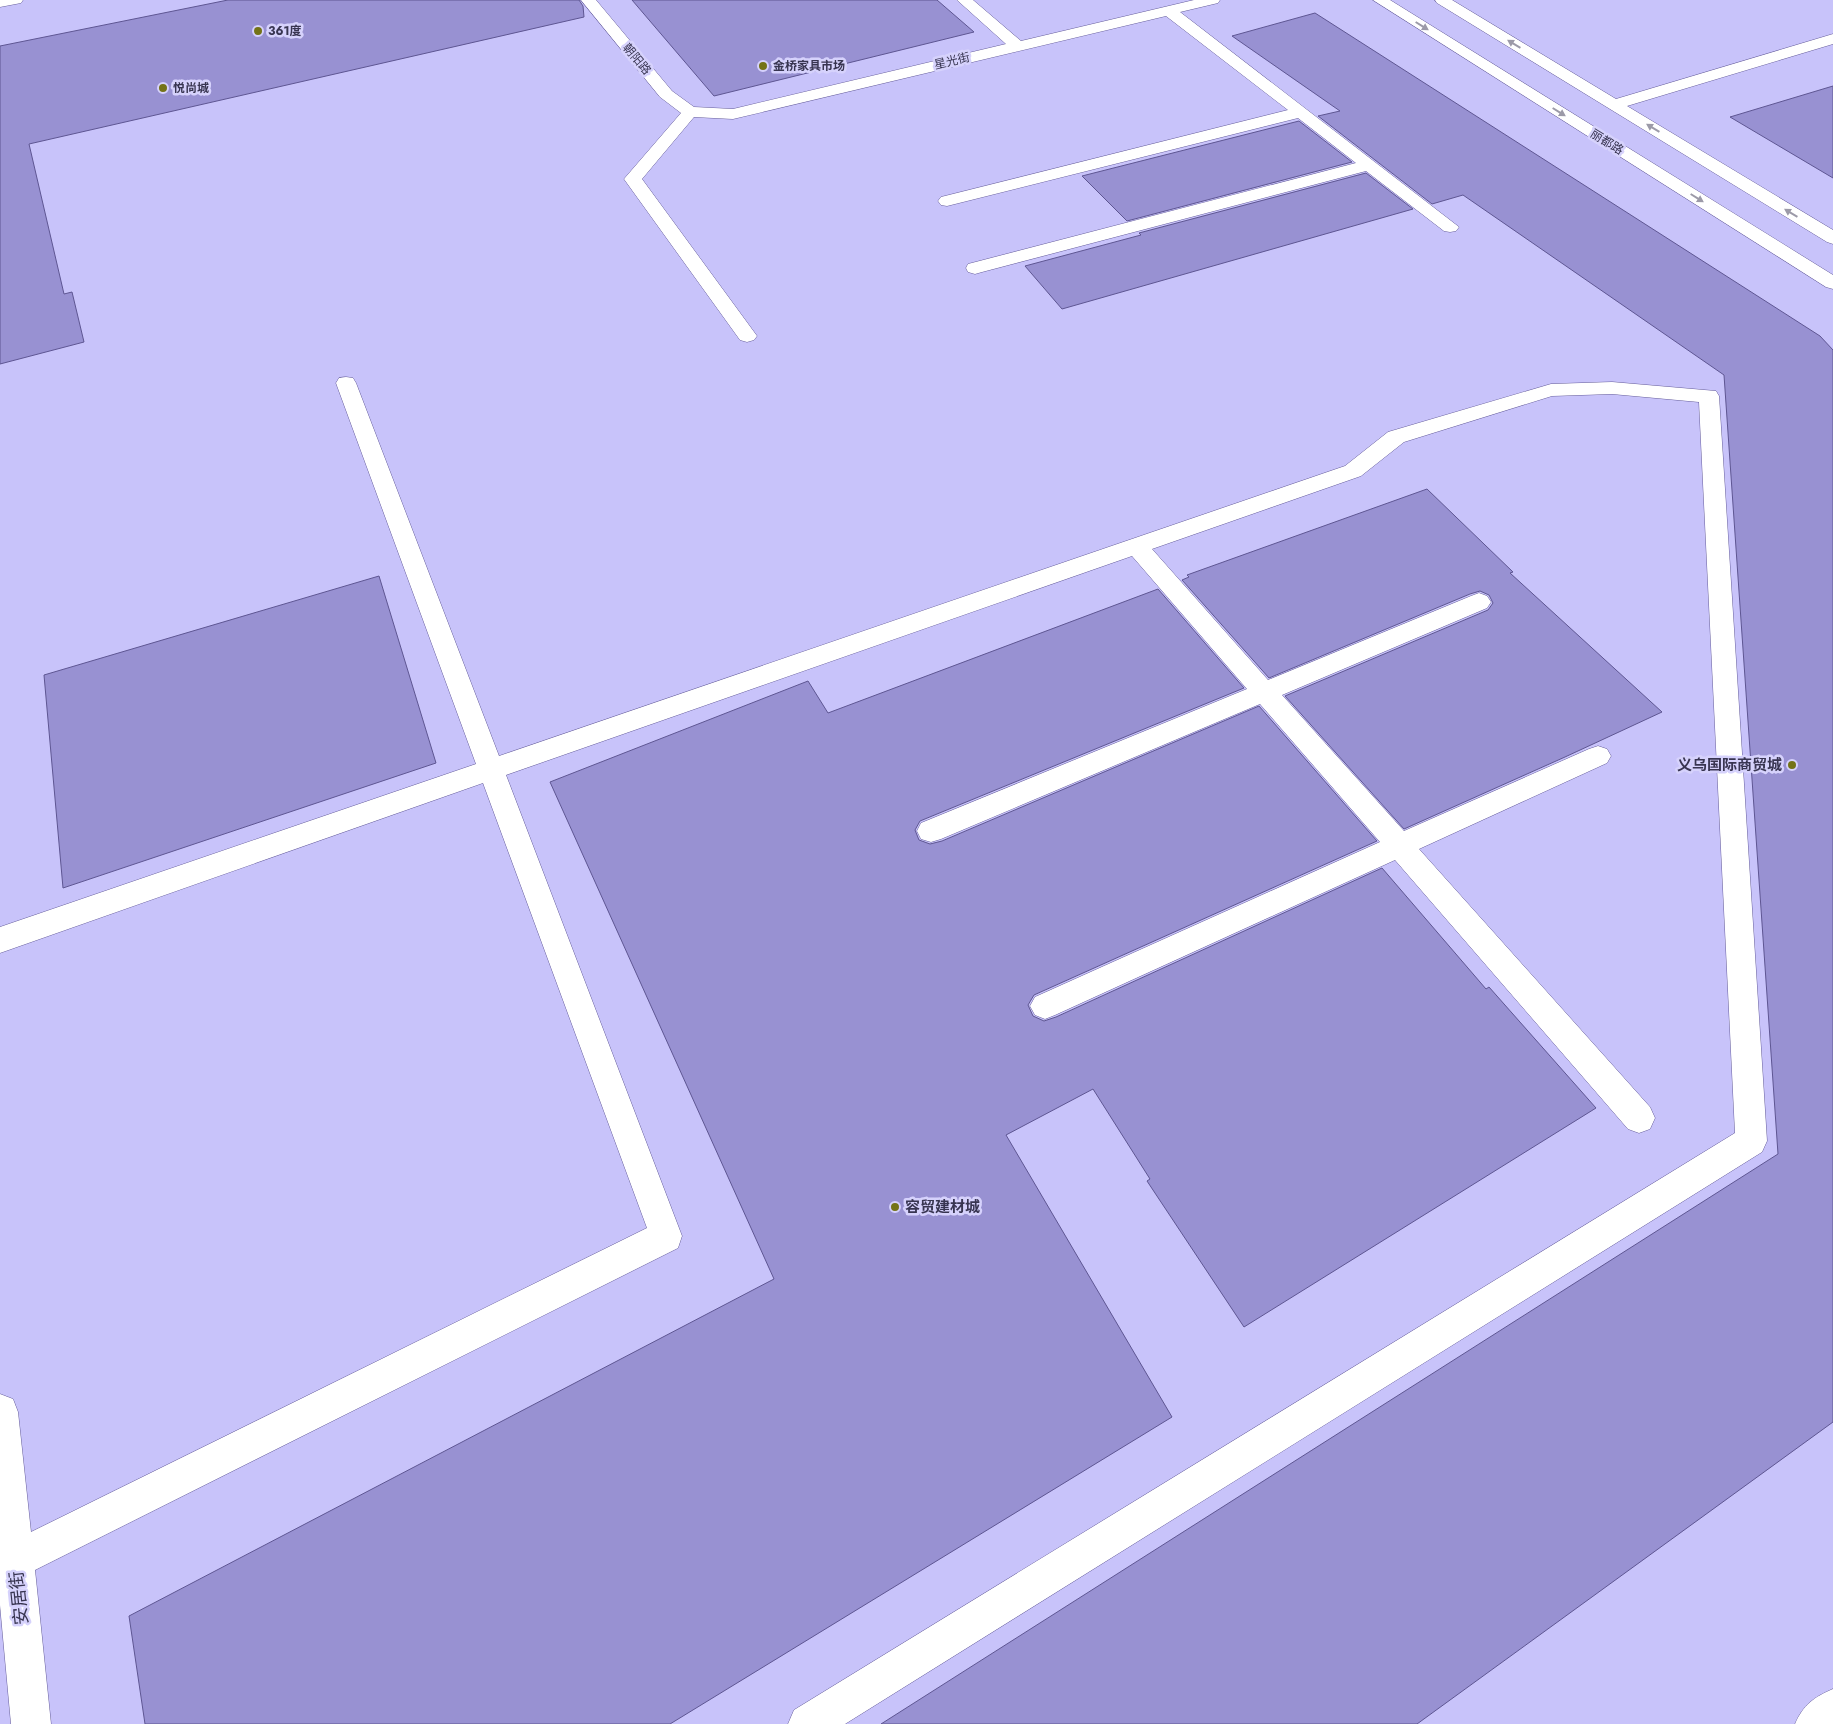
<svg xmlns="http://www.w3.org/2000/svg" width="1833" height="1724" font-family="Jost,'Noto Sans SC',sans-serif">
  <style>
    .building { fill: #9891d2; stroke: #5e5692 }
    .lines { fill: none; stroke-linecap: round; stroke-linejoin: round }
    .minor-casing { stroke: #665e9b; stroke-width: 1 }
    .minor { fill: #fff; fill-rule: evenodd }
    .oneway { fill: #9c9aa8 }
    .poi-dot { fill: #747317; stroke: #d6d2fc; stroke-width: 2 }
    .labels { text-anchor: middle; stroke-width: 5; stroke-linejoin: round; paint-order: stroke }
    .far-poi-label { font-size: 12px; font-weight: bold; fill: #383551; stroke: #d6d2fc; text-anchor: start }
    .far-street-label { font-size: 12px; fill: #383551; stroke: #d6d2fc }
    .poi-label { font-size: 15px; font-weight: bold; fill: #383551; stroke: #d6d2fc; text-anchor: end }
    .near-street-label { font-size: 18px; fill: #383551; stroke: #d6d2fc }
  </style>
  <rect width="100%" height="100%" fill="#c8c3fa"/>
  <g class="building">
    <polygon points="228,0 579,0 583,6 584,17 29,144 64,294 72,292 84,342 0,364 0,46"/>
    <polygon points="632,0 937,0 974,32 714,96"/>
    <polygon points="1315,13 1820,336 1833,350 1833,1422 1417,1724 881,1724 1778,1154 1724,375 1463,195 1432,204 1318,116 1340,111 1232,36"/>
    <polygon points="1833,86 1833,178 1730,117"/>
    <polygon points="1299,121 1352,162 1127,221 1082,176"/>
    <polygon points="1366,173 1413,209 1062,309 1025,266 1141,235 1139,233"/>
    <polygon points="1427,489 1513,572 1510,573 1662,712 1565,757 1404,829 1285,696 1488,610 1493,603 1489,595 1480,591 1470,594 1269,678 1182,580 1189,577 1187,575"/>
    <polygon points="379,576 436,763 63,888 44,675"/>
    <polygon points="1158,589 1244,688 920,821 915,830 919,840 930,844 942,841 1259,706 1377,841 1034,995 1028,1005 1033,1016 1044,1021 1056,1017 1382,868 1486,989 1489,987 1596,1108 1244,1327 1147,1181 1150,1179 1093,1089 1006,1135 1172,1417 670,1724 145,1724 129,1616 774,1279 550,782 808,681 828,713"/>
  </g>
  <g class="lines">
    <g class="minor-casing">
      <g id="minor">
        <polygon points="0,0 23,0 21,3 0,7"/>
        <polygon points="581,0 596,0 672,91 694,107 733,109 1006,44 957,0 973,0 1021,41 1194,0 1220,0 1218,3 1180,12 1459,227 1456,231 1450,232 1444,231 1366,171 982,272 975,274 968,272 966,268 968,264 1356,163 1298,118 947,206 941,205 938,201 941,197 1288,110 1166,16 733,119 694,117 642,179 757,336 754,340 747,342 740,340 624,179 681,113 660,97"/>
        <polygon points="1373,0 1390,0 1833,275 1833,289 1826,287"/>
        <polygon points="1435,0 1452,0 1616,99 1833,34 1833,44 1627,106 1833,230 1833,244 1827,242 1437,3"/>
        <polygon points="346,377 353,378 356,383 499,756 1345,466 1388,432 1551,384 1612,382 1716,391 1719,396 1767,1141 1762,1152 845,1724 788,1724 794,1710 1735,1133 1699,402 1612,394 1552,396 1404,442 1361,476 1152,549 1268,680 1471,596 1479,593 1487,596 1491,602 1487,608 1282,695 1404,831 1589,749 1598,746 1607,749 1611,756 1607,763 1419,849 1650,1107 1655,1118 1650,1129 1639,1133 1628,1129 1395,860 1055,1015 1045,1019 1035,1015 1030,1006 1035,997 1380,842 1260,704 941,839 931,842 921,839 917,831 921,823 1247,689 1132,556 506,775 682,1236 678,1248 35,1570 51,1724 11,1724 0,1605 0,1394 13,1399 18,1412 31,1532 647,1228 483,783 0,953 0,927 476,764 336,383 339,378"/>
        <path d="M1833 1689V1724H1795C1803 1705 1814 1697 1833 1689Z"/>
      </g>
    </g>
    <use href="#minor" class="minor"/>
  </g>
  <defs><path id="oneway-solid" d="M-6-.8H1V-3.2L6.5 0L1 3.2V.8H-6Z" transform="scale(1.25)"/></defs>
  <g class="oneway">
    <use href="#oneway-solid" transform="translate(1422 26) rotate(32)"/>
    <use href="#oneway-solid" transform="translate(1514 44) rotate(-149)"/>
    <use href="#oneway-solid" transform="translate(1559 112) rotate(32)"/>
    <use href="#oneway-solid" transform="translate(1653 128) rotate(-149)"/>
    <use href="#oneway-solid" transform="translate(1697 198) rotate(32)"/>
    <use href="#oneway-solid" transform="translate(1791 213) rotate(-149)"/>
  </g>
  <g class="poi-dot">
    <circle cx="258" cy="31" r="5"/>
    <circle cx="763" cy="66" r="5"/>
    <circle cx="163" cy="88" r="5"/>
    <circle cx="1792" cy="765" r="5"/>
    <circle cx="895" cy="1207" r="5"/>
  </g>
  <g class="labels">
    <g class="far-poi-label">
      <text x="268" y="35">361度</text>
      <text x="773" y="70">金桥家具市场</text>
      <text x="173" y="92">悦尚城</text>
    </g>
    <g class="far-street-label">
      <text transform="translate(637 59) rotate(50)" y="4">朝阳路</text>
      <text transform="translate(952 61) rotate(-13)" y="4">星光街</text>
      <text transform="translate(1607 142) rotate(32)" y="4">丽都路</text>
    </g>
    <g class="poi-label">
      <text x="1782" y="770">义乌国际商贸城</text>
      <text x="905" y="1212" text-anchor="start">容贸建材城</text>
    </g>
    <g class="near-street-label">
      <text transform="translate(19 1598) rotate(-96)" y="6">安居街</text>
    </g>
  </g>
</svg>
